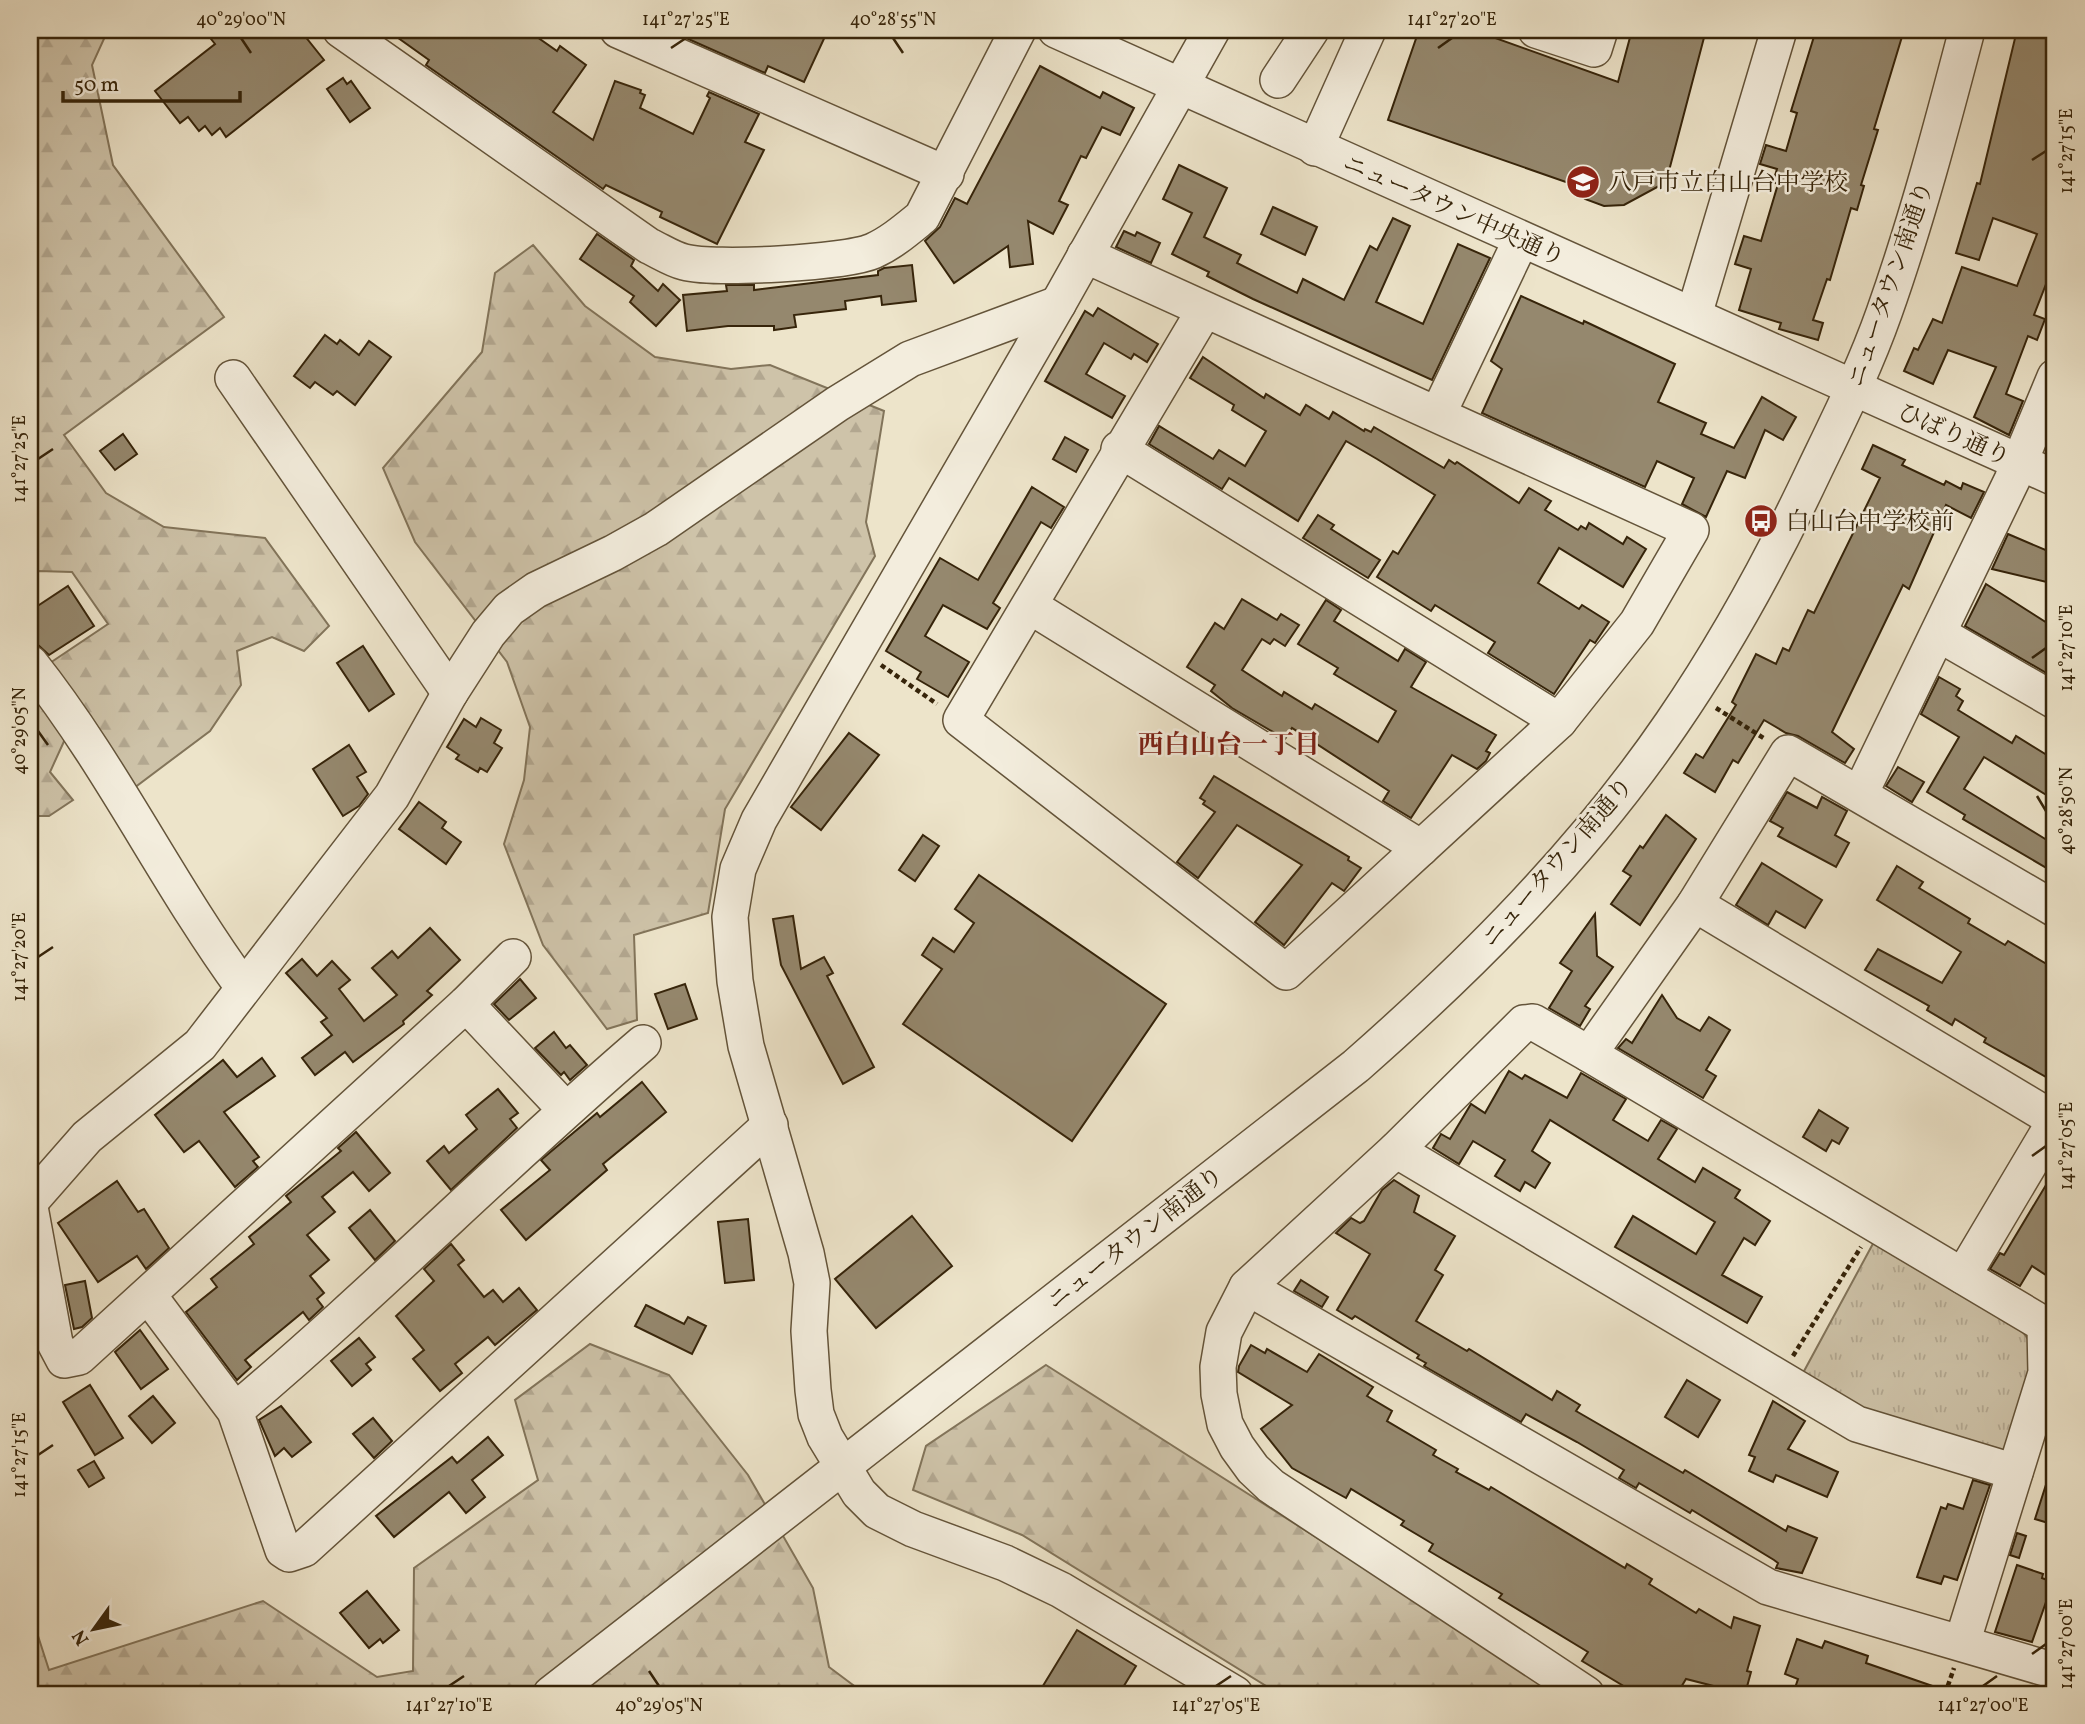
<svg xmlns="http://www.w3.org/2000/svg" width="2085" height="1724" font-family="Vollkorn,'Noto Serif JP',serif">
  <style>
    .forest { fill: url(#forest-firs); stroke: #82745a; stroke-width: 2 }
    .park { fill: url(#park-tufts); stroke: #82745a; stroke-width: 2 }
    .building { fill: #95886e; stroke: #36240a; stroke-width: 2 }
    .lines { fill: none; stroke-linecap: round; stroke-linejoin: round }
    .minor-casing { stroke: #64543a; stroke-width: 38 }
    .path { stroke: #36240a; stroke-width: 4.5; stroke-dasharray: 5 3.5; stroke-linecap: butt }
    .minor { stroke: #f3eddd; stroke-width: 35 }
    .ticks { fill: none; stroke: #36240a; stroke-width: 2.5 }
    .labels { text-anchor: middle; stroke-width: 5; stroke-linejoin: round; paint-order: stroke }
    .poi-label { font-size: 24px; fill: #36240a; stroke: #f3eddd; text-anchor: start }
    .street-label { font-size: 24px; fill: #36240a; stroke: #f3eddd }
    .neighbourhood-label { font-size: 26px; font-weight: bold; fill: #7a1f14; stroke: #f3eddd }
    .neatline { fill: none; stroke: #36240a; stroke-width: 2.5 }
    .ticks-label { font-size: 18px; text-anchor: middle; fill: #36240a }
  </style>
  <defs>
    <pattern id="forest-firs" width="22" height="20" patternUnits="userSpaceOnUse" patternTransform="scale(1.75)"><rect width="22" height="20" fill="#cec3a9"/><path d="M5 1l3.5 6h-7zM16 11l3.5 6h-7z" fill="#b2a790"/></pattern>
    <pattern id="park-tufts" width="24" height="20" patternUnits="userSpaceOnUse" patternTransform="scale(1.75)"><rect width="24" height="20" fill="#cec3a9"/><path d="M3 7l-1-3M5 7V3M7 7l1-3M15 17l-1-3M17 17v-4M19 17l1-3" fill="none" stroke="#b2a790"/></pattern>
  </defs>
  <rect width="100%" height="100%" fill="#ede4ca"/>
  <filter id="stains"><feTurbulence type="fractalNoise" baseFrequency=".00286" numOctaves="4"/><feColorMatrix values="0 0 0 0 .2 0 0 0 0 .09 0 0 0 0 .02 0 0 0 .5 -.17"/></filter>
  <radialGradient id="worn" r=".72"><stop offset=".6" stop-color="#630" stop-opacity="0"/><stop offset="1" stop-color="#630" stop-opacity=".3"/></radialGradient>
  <g class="forest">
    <polygon points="30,30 108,30 92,65 113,165 224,317 64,435 106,493 164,527 265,538 329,626 304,651 272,637 237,651 241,685 210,731 130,791 47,665 108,624 72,572 38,571 30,576"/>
    <polygon points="533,245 585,306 655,357 731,369 770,365 884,411 866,522 875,556 725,809 708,913 634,935 637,1020 607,1029 543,945 504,844 524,780 530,727 507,662 415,542 383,468 482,352 495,273"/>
    <polygon points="30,687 66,737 50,772 73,800 49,816 30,816"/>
    <polygon points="590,1344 669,1375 748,1475 813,1588 829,1667 865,1694 30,1694 30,1611 49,1670 263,1601 377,1677 413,1671 414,1568 538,1480 515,1400"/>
    <polygon points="1046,1365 1562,1694 1279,1694 1022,1535 913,1490 926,1446"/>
  </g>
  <polygon class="park" points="1875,1240 2020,1328 2030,1342 2030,1381 2006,1454 1858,1407 1803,1373"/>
  <g class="building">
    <polygon points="204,30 300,30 324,60 226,137 220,128 212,135 205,126 199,131 188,117 180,123 155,91 215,44"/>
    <polygon points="387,30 527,30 557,51 560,46 586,65 553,112 593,140 615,81 641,90 640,93 645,95 640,108 693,134 710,98 707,96 709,92 759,114 745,142 764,150 717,244 660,217 662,212 606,185 603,189 426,65 429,60"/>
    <polygon points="668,30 828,30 804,82 768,66 765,73"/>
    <polygon points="1419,30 1473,30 1618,82 1632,30 1706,30 1670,167 1661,185 1624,205 1604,206 1585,199 1589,190 1388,120"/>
    <polygon points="1816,30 1904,30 1874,129 1878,130 1861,185 1864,186 1857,210 1851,208 1830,280 1827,279 1813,320 1823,323 1818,340 1779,329 1781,323 1739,310 1751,269 1735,264 1744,236 1761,241 1778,184 1773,182 1777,169 1760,164 1766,145 1786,151 1797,113 1791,111"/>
    <polygon points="2017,30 2051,35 2048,48 2055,48 2055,261 2034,315 2045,319 2037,340 2028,336 2006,394 2023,401 2009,435 1974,417 1996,367 1948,350 1933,384 1904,371 1914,348 1918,350 1933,319 1942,323 1962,267 2017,286 2037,234 1993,218 1979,260 1956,253 1977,183 1980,184"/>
    <polygon points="1040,66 1100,98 1103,92 1134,108 1120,135 1102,127 1086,158 1081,156 1059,201 1068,205 1053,234 1028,221 1033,264 1010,267 1008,246 954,283 925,241 940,227 955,198 967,204"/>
    <polygon points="343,78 347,84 351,81 370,108 350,122 327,89"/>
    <polygon points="1179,165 1227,188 1204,237 1241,255 1237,263 1297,293 1303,279 1344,300 1370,246 1377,250 1393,218 1410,226 1376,302 1423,324 1458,244 1490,258 1432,380 1253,299 1207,276 1209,272 1172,254 1192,213 1163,199"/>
    <polygon points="1273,207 1317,227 1305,255 1261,234"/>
    <polygon points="1124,231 1135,236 1137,232 1160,243 1151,263 1116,247"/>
    <polygon points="597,234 634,260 631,266 658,291 663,284 680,300 656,326 630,302 634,296 580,259"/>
    <polygon points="912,265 916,301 882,305 881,296 845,301 846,309 794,315 796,327 774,330 774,326 728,326 687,331 683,295 727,291 726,285 754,285 754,290 878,275 878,271 884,268"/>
    <polygon points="1521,296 1583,324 1584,321 1675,364 1658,402 1706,423 1701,434 1734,448 1762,397 1796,417 1783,440 1765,430 1745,478 1727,471 1706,517 1682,504 1694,478 1657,461 1645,487 1482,413 1502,369 1491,361"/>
    <polygon points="1098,308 1158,344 1147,362 1134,354 1131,359 1104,343 1086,374 1125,396 1112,418 1045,381 1085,311 1093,316"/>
    <polygon points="325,335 337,344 340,340 359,355 369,341 391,357 355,405 337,391 333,395 315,382 310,388 294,376"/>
    <polygon points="1203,357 1264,398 1266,394 1300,415 1306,405 1329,419 1333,412 1364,431 1365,429 1371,432 1374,427 1444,468 1449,460 1455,464 1457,462 1519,503 1529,488 1551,501 1545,510 1578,530 1581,526 1586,529 1589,523 1623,544 1627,537 1646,549 1623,587 1559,548 1538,583 1579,609 1582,605 1609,622 1595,643 1590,640 1554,694 1488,653 1495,642 1435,605 1431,611 1377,577 1393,551 1398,554 1435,495 1377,459 1346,441 1298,521 1229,478 1222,489 1149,444 1159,426 1213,459 1219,450 1245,466 1266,431 1232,410 1234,405 1190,378"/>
    <polygon points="123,434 137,454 115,470 100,451"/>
    <polygon points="1065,437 1088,450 1076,472 1053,459"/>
    <polygon points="1873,445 1905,460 1902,465 1944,485 1946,481 1961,489 1963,483 1984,492 1971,518 1946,505 1909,589 1903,585 1832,732 1854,749 1845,763 1798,736 1786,733 1764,720 1738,763 1733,760 1715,792 1684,773 1696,754 1703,758 1736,705 1732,702 1756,654 1776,664 1783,648 1789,651 1808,610 1814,613 1880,478 1862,469"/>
    <polygon points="1032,487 1064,507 1051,528 1041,522 993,603 1000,608 987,629 943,605 925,636 969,662 948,697 917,679 921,672 886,651 940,558 978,580"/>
    <polygon points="1318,515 1334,525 1331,529 1380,560 1368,578 1303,538"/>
    <polygon points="2008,534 2055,554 2055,584 1992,569"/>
    <polygon points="1986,584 2055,628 2055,678 1965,626"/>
    <polygon points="68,586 94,626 49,655 38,645 30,643 30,611"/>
    <polygon points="1242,599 1277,620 1281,614 1299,625 1285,646 1274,639 1270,644 1262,639 1242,670 1282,696 1284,692 1312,709 1315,704 1378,742 1396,711 1334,674 1338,668 1298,644 1326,600 1341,610 1334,621 1398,661 1405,649 1426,662 1411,687 1496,735 1486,751 1490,753 1486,761 1477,769 1452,755 1411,818 1383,801 1389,791 1292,728 1285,739 1232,708 1211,691 1215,685 1187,667 1215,623 1224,629"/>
    <polygon points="363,646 394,694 369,711 337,663"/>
    <polygon points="1939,677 1960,689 1956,696 1963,701 1958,710 2012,743 2016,736 2055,760 2055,785 2048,796 1984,757 1964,789 2055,845 2055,873 1963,819 1965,815 1927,792 1959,737 1921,714"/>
    <polygon points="481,718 501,730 494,743 502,748 487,772 480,768 478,772 456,759 459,755 447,747 464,719 476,727"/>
    <polygon points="849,733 879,755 821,830 791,807"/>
    <polygon points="349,745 366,772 357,777 368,794 359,806 343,816 313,769"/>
    <polygon points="1898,767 1924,782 1912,802 1886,786"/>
    <polygon points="1214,776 1349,857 1348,860 1361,868 1344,891 1332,883 1284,945 1255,922 1302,865 1237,825 1198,878 1177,862 1215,812 1203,804 1205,801 1200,798"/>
    <polygon points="1787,792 1817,808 1822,797 1847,811 1835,835 1849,843 1836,867 1778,836 1783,828 1770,821"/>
    <polygon points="419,802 446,822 442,828 461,842 446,864 399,829"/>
    <polygon points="1666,815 1696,839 1640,925 1611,904 1631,876 1623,871 1640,846 1643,848"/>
    <polygon points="923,835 939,846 915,881 899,870"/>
    <polygon points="1762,863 1822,900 1805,928 1776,911 1768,925 1736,905"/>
    <polygon points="1897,866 1923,882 1919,888 1970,919 1968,923 2005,945 2008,941 2055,969 2055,1082 1984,1042 1986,1038 1955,1019 1952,1025 1927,1010 1929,1006 1865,970 1878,949 1942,983 1961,952 1877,900"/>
    <polygon points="979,875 1166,1004 1072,1141 903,1024 942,969 922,955 933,938 954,952 974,923 955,909"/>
    <polygon points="1595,914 1597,956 1613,967 1585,1006 1590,1009 1580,1026 1549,1008 1572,971 1560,963"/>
    <polygon points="793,916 801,969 824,957 833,973 827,976 874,1067 843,1084 781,965 773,919"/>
    <polygon points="430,928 460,960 427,991 432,995 403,1021 404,1024 353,1062 345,1052 315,1075 302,1058 332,1035 321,1022 327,1018 286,973 302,959 317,976 332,961 350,980 339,989 364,1021 397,995 372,968 392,951 398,958"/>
    <polygon points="520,979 536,998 509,1020 494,1004"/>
    <polygon points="685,984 697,1019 668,1029 655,994"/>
    <polygon points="1662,995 1677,1018 1700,1031 1709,1017 1730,1030 1706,1070 1716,1076 1703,1098 1618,1048 1626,1039 1632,1043"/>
    <polygon points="554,1032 566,1048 570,1045 587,1065 570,1080 564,1072 561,1075 535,1048"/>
    <polygon points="262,1058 275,1076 224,1112 259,1157 253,1161 258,1167 235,1187 199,1141 184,1152 155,1115 223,1060 237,1077"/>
    <polygon points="1509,1071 1522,1079 1525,1075 1567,1098 1581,1073 1626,1099 1613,1120 1648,1141 1661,1120 1677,1129 1658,1159 1695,1182 1703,1168 1740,1190 1735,1198 1770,1221 1755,1245 1744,1238 1722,1275 1762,1297 1747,1323 1615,1247 1633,1216 1696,1254 1715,1222 1550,1120 1532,1151 1550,1163 1535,1188 1525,1182 1520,1191 1495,1176 1505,1160 1473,1141 1459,1164 1433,1148 1441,1134 1450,1139 1471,1104 1485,1113"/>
    <polygon points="642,1082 666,1112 603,1164 607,1170 526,1240 501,1210 550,1170 541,1160 554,1149 597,1113 600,1117"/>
    <polygon points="498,1089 518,1113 510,1119 517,1128 451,1190 427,1161 444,1146 449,1153 477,1129 466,1115"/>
    <polygon points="1819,1110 1848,1128 1839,1144 1832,1140 1826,1151 1803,1137"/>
    <polygon points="356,1132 390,1173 369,1191 353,1172 322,1197 335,1212 307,1235 329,1260 310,1276 324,1293 317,1299 323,1307 309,1320 303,1312 245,1360 251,1367 237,1380 186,1312 217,1287 211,1279 254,1244 249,1237 291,1202 286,1196 341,1151 338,1148"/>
    <polygon points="2055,1170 2055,1281 2032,1266 2020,1286 1990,1269 2000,1253 2004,1255"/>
    <polygon points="1394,1180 1419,1196 1414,1212 1455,1236 1435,1270 1443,1275 1416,1321 1467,1351 1469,1349 1552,1400 1557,1391 1580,1405 1576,1411 1683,1473 1685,1470 1786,1531 1788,1526 1817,1538 1802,1573 1776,1568 1778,1563 1774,1560 1692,1510 1690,1513 1639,1483 1636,1488 1619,1478 1624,1470 1577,1442 1526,1414 1521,1422 1424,1366 1426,1363 1417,1358 1419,1355 1355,1316 1352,1319 1337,1310 1370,1254 1336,1233 1351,1218 1360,1223 1364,1221 1382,1190"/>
    <polygon points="117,1181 138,1212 144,1209 169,1248 146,1269 137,1256 98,1282 58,1223"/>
    <polygon points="370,1210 395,1241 375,1260 349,1228"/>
    <polygon points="912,1216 952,1266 876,1328 835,1279"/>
    <polygon points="748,1219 754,1280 725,1283 718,1222"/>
    <polygon points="451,1244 464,1260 458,1265 484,1297 493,1290 503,1302 519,1288 537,1310 495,1345 488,1337 455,1364 462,1373 440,1391 413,1359 424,1350 396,1316 434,1281 424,1269"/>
    <polygon points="1301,1280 1328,1297 1322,1307 1294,1291"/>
    <polygon points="85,1281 92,1318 82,1327 74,1329 65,1285"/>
    <polygon points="646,1305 684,1324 688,1317 706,1326 692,1354 635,1326"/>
    <polygon points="140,1330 168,1369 141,1389 115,1352"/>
    <polygon points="359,1338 375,1357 366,1364 371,1370 352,1386 331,1361"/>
    <polygon points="1251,1345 1265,1353 1267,1349 1307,1372 1319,1354 1373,1387 1367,1396 1392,1411 1387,1421 1436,1450 1433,1455 1458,1469 1456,1472 1489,1490 1491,1487 1625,1568 1627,1564 1652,1579 1649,1584 1696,1613 1699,1609 1731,1628 1734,1617 1760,1626 1747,1671 1751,1672 1745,1694 1686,1679 1677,1694 1637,1694 1582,1661 1588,1652 1499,1598 1502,1594 1429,1551 1433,1544 1401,1525 1404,1521 1351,1489 1346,1498 1292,1468 1261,1429 1292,1405 1238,1372 1239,1366"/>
    <polygon points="1687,1380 1720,1400 1698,1437 1665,1417"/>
    <polygon points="90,1385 123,1438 95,1455 63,1402"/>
    <polygon points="153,1396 175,1423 152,1443 129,1416"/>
    <polygon points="1773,1401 1805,1421 1788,1449 1838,1472 1827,1497 1776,1475 1773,1482 1749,1471 1755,1457 1749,1455"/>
    <polygon points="281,1406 311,1442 292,1457 284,1448 275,1456 259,1420"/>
    <polygon points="373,1418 392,1441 374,1458 353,1434"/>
    <polygon points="488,1437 503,1455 472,1480 485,1497 466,1513 449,1492 394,1537 376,1516 452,1457 457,1463"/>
    <polygon points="94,1461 104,1478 89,1487 78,1470"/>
    <polygon points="2051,1469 2055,1469 2055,1525 2035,1519"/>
    <polygon points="1973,1480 1990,1485 1957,1580 1944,1576 1941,1584 1917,1577 1941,1507 1946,1509 1948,1504 1963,1509"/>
    <polygon points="2017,1533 2026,1536 2019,1558 2010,1555"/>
    <polygon points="2017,1565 2043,1574 2042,1578 2053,1582 2032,1642 1995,1632"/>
    <polygon points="367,1591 399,1630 383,1643 380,1639 369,1648 340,1613"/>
    <polygon points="1077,1630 1136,1666 1119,1694 1038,1694"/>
    <polygon points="1797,1639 1822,1648 1825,1641 1868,1656 1866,1663 1947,1691 1947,1694 1793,1694 1798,1679 1785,1674"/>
  </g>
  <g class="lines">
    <g class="minor-casing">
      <g id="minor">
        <path d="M341 30 649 246C660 251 672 259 684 262 714 270 845 263 873 251 891 243 906 230 922 217L1018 30"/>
        <polyline points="618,30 946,174"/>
        <polyline points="1056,30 2055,478"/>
        <polyline points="1212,30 1058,304 759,820 738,869 730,917 735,981 746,1046 806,1253 812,1283 809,1331 813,1390 816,1414 825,1437 859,1493 877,1511 913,1529 1005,1563 1061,1590 1235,1694"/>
        <polyline points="1536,30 1594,49 1600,30"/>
        <polyline points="1278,80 1311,30"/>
        <polyline points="1315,148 1368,30"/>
        <polyline points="1085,255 1691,530 1637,623 1559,721 1286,972 961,720 1204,311"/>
        <polyline points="1694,315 1779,30"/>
        <polyline points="233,378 450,693"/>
        <polyline points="1438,414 1521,240"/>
        <polyline points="1119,449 1559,721"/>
        <polyline points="1030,606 1421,848"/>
        <polyline points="1939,634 2055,701"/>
        <path d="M30 663C111 765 167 883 243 987"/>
        <polyline points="1860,794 2012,480 2055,377"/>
        <polyline points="1695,904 2055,1120"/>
        <polyline points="466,1004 565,1109"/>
        <polyline points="1589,1054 1695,904 1788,753 2055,909"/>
        <polyline points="1396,1150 1857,1424 2015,1472"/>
        <polyline points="30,1202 87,1137 200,1045 392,796 450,693 488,634 509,609 536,590 613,553 656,529 837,404 910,359 1058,304"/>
        <polyline points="30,1207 55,1343 64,1360 79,1357 466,1004 513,957"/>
        <polyline points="1963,1276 2055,1121"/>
        <polyline points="1247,1287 1768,1587 2055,1671"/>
        <polyline points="149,1296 235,1411 283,1550 289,1554 304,1549 770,1125"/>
        <path d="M235 1411C375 1293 504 1162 643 1043"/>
        <path d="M551 1694 1356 1066C1473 963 1584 852 1672 723 1727 643 1773 558 1814 471 1839 419 1865 367 1884 313 1917 220 1942 125 1967 30"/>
        <polyline points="1586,1694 1271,1486 1253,1469 1237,1447 1225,1424 1219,1394 1218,1367 1224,1332 1247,1287 1396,1150 1524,1023 1533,1022 1589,1054 2040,1322 2045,1328 2046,1373 1962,1643"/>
      </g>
    </g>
    <g class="path">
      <polyline points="881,665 937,704"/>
      <polyline points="1716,708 1765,739"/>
      <polyline points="1793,1356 1861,1247"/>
      <polyline points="1945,1694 1954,1668"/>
    </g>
    <use href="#minor" class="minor"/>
  </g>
  <path class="ticks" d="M241 38 251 53M893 38 903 53M671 48 686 38M1438 48 1452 38M2032 160 2046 151M38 459 53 449M2032 658 2046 648M38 731 48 745M2037 796 2046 811M38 957 53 947M2032 1156 2046 1146M38 1455 53 1445M2032 1654 2046 1644M649 1671 659 1686M449 1686 464 1676M1216 1686 1231 1676M1983 1686 1997 1676"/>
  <defs>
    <g id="school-disc" transform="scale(1.75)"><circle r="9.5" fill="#8f2418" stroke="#f3eddd"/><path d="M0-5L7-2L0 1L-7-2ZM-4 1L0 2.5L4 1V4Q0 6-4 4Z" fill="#fff"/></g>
    <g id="bus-disc" transform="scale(1.75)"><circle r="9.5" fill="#8f2418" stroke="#f3eddd"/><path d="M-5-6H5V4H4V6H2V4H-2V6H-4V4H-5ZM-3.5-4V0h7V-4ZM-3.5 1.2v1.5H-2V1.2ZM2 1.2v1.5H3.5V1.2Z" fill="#fff"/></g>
  </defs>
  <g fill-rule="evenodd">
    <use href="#school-disc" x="1583" y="182"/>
    <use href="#bus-disc" x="1761" y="521"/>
  </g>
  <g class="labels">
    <g class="poi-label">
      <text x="1608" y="190">八戸市立白山台中学校</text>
      <text x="1786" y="529">白山台中学校前</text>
    </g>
    <g class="street-label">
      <text transform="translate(1454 210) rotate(24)" y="8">ニュータウン中央通り</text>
      <text transform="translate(1890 284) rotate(-71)" y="8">ニュータウン南通り</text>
      <text transform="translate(1954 434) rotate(24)" y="8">ひばり通り</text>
      <text transform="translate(1557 862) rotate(-49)" y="8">ニュータウン南通り</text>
      <text transform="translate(1135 1238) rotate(-38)" y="8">ニュータウン南通り</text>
    </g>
    <g class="neighbourhood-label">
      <text x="1229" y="753">西白山台一丁目</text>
    </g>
  </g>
  <rect width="2085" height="1724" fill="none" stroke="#ede4ca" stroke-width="77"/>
  <g transform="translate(94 1629) rotate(237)" stroke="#f3eddd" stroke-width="5" paint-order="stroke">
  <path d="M0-5L12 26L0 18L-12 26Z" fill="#36240a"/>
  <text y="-10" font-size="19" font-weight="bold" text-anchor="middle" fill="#36240a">N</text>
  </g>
  <path d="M63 91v10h177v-10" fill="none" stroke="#36240a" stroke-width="3.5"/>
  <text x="74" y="91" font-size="21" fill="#36240a" stroke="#f3eddd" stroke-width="5" paint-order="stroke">50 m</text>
  <rect x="38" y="38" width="2008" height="1648" class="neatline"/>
  <g class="ticks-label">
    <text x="241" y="25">40°29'00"N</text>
    <text x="686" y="25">141°27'25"E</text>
    <text x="893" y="25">40°28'55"N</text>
    <text x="1452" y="25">141°27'20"E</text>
    <text transform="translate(2066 151) rotate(-90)" y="6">141°27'15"E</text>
    <text transform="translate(19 459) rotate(-90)" y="6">141°27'25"E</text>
    <text transform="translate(2066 648) rotate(-90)" y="6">141°27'10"E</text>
    <text transform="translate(19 731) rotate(-90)" y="6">40°29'05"N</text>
    <text transform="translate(2066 811) rotate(-90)" y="6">40°28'50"N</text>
    <text transform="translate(19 957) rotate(-90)" y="6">141°27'20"E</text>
    <text transform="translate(2066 1146) rotate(-90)" y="6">141°27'05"E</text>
    <text transform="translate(19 1455) rotate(-90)" y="6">141°27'15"E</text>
    <text transform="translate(2066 1644) rotate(-90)" y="6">141°27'00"E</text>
    <text x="449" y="1711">141°27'10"E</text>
    <text x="659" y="1711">40°29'05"N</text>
    <text x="1216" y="1711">141°27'05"E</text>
    <text x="1983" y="1711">141°27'00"E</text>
  </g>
  <rect width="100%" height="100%" filter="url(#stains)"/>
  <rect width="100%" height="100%" fill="url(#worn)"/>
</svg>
